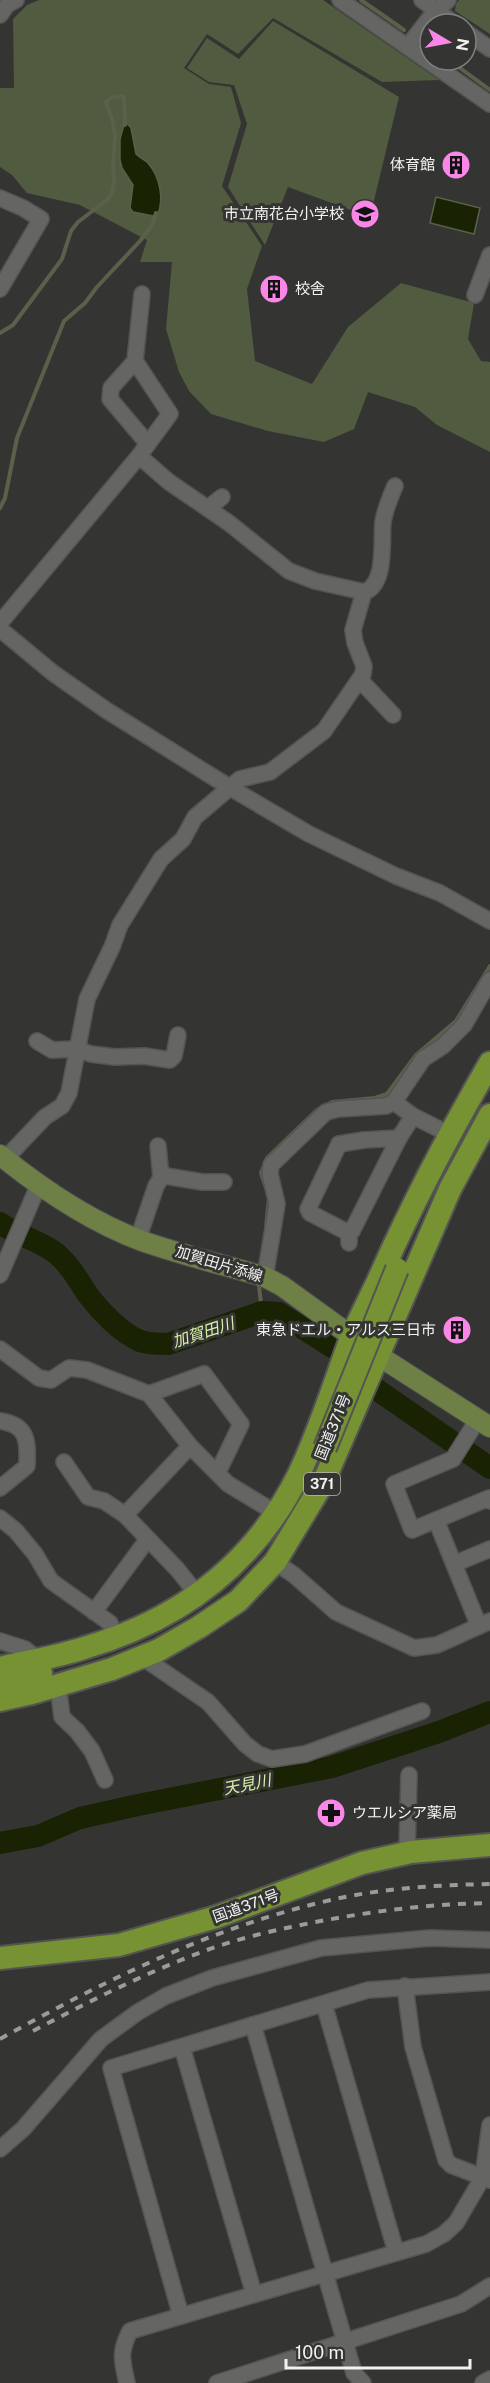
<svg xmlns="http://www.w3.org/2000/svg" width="490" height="2383" font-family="'Public Sans','Noto Sans JP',sans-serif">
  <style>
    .green { fill: #515b40 }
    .water { fill: #192202; stroke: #5a604a; stroke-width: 1.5 }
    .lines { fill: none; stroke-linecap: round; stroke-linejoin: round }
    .stream { stroke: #5a604a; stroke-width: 4 }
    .river { stroke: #192202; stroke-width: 22 }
    .minor-casing { stroke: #545453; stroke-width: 18 }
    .major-casing { stroke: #545453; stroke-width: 22 }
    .highway-casing { stroke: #545453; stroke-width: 26 }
    .minor { stroke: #656664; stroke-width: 15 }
    .major { stroke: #6f8046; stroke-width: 20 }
    .highway { stroke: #769232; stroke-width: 22 }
    .rail { stroke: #9b9c9a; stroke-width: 4; stroke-dasharray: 8 8; stroke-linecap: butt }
    .highway-bridge-casing { stroke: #545453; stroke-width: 26; stroke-linecap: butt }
    .highway-bridge { stroke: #769232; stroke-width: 22 }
    .labels { text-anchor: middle; stroke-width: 6; stroke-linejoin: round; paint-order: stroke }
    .shield { fill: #343533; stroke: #b9b9b8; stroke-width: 1.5 }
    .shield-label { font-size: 14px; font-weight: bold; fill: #f2f2f1 }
    .poi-label { font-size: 15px; fill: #f2f2f1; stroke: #343533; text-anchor: end }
    .street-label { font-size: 15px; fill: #f2f2f1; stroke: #343533 }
    .water-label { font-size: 16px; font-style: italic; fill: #d7f0a8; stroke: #343533 }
  </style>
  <rect width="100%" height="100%" fill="#343533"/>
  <g class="green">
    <polygon points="39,0 323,0 439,80 382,82 273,18 238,54 207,34 184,68 209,84 231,87 241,123 222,186 262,246 247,289 255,361 312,384 348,327 401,283 474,303 468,339 481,361 490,362 490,452 437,425 415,407 368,392 354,429 324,442 268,431 211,414 189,391 179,372 166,329 172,262 140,262 147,240 80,205 27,193 12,175 0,167 0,88 14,88 13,19 27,5"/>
    <polygon points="459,0 490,0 490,34 455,11 456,4"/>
    <polygon points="273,21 399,97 370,217 288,187 265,245 228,187 247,124 234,85 209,82 187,68 207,38 239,59"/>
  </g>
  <g class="water">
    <path d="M125 121 131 128 136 154C140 158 145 160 148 163 160 177 164 198 158 214L153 216 133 212 130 208 133 185 122 168 120 160V139Z"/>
    <polygon points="436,197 480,208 474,234 430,223"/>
  </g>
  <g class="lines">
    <g class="stream">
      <polyline points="361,0 404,30"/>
      <polyline points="424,43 430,47"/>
      <polyline points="449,60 490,90"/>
      <polyline points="0,333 13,325 62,259 71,231 78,222 107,200 112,193 114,183 113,166 115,137 113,122 106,102 111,98 124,96 125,125"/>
      <polyline points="0,508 5,498 17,438 64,321 85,303 97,287 140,241 152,225 156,213"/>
      <polyline points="267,1191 261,1173 267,1158 317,1110 332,1102 375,1098 387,1094 416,1055 456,1021 490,966"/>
      <polyline points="266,1227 269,1198"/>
      <polyline points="259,1286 262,1312"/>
    </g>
    <g class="river">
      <path d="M0 1223C17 1236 40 1240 57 1254 71 1266 78 1280 88 1295 100 1311 121 1333 140 1341 149 1344 159 1344 168 1344L262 1312 279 1313 332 1347"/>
      <polyline points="376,1389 490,1468"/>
      <polyline points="0,1843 38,1836 80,1818 138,1805 332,1767 439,1732 490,1712"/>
    </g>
    <g class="minor-casing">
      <g id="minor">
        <polyline points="340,0 490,104"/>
        <polyline points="422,0 455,24"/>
        <polyline points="0,15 7,5 16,0"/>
        <polyline points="466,32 490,49"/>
        <polyline points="408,46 432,15 448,0"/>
        <polyline points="0,198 23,208 41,219 0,289"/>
        <polyline points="475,295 490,255"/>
        <polyline points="135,361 111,388 110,399 148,444"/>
        <polyline points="139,456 170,414 135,361 142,294"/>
        <polyline points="208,508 222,497"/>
        <polyline points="0,623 139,456 169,482 229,523 289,571 315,581 364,592"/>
        <polyline points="0,629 53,673 106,710 229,787 309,834 396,876 440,893 490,921"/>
        <polyline points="360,680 393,715"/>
        <polyline points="37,1041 52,1050 76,1049 91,1054 115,1057 144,1056 170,1060 174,1056 178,1035"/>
        <polyline points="394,1102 413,1116 449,1134"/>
        <path d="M5 1159 45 1117 62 1106 69 1093 87 999 112 947 120 925 161 859 183 839 195 817 240 779 270 772 324 731 363 674 364 666 355 643 353 630 364 592C387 585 381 540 383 522 385 509 390 498 395 486"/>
        <polyline points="161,1178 166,1176 202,1182 224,1182"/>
        <polyline points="349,1233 310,1213 308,1209 339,1144 364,1140 399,1138"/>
        <polyline points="138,1239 156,1186 161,1178 158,1146"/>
        <polyline points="349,1243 349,1233 352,1231 399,1138 413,1116"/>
        <polyline points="0,1275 39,1184"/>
        <polyline points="265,1277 277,1204 270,1174 271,1165 326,1112 338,1109 386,1106 394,1102 423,1059 443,1046 464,1025 490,980"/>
        <polyline points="0,1349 39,1378 51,1380 69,1368 87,1370 149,1394 190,1446 228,1484 276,1513"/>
        <polyline points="149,1394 204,1374 241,1424 218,1472"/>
        <polyline points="478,1419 453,1459 394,1484 412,1530 489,1498 490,1501"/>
        <path d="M0 1421C28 1425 28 1441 27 1466L0 1488"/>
        <polyline points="64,1462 88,1497 104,1501 125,1515 177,1569 197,1594"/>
        <polyline points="125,1515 190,1446"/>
        <polyline points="0,1518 16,1531 35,1554 51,1581 110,1623 114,1638"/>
        <polyline points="436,1520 479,1626"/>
        <polyline points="275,1562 294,1575 336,1612 414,1648 437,1645 490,1621"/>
        <polyline points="454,1564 490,1549"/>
        <polyline points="94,1612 147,1540"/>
        <polyline points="0,1641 25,1649 37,1659"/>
        <polyline points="142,1657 208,1702 245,1744 258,1754 272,1759 305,1754 422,1711"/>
        <polyline points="58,1685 62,1717 77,1731 92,1751 105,1780"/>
        <polyline points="407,1853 409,1775"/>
        <polyline points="405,1986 413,2047 446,2160 451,2165 490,2180"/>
        <polyline points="324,2004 396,2252"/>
        <polyline points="253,2025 354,2373 363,2383"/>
        <polyline points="182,2047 254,2294"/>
        <polyline points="0,2149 23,2129 101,2039 138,2012 166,1996 212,1978 321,1948 430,1938 490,1940"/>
        <polyline points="181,2316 111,2068 368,1990 490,1982"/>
        <path d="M127 2383C122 2361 119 2352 130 2331L426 2244 444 2234 456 2223 483 2177 490 2125"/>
        <polyline points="217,2383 461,2304 490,2286"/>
        <polyline points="483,2383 490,2379"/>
      </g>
    </g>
    <g class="major-casing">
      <path id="major" d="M0 1155C42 1189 91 1222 142 1241 182 1255 224 1265 265 1277L282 1286 379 1356 490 1427"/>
    </g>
    <g class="highway-casing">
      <g id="highway">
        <path d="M0 1668C28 1661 57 1657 84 1648 180 1620 254 1565 299 1474 320 1430 334 1384 351 1338 359 1319 369 1300 378 1281 411 1206 449 1134 490 1063"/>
        <polyline points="0,1684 41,1673"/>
        <polyline points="0,1700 32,1693 112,1669 159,1650 199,1627 238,1601 275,1562 324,1481 450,1189 490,1115"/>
        <polyline points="0,1958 119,1945 216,1917 362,1863 411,1852 490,1845"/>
      </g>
    </g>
    <use href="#minor" class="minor"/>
    <use href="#major" class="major"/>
    <use href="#highway" class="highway"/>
    <g class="rail">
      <path d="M33 2031C90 2001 147 1972 207 1950 234 1940 263 1933 291 1927 357 1913 422 1904 490 1903"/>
      <path d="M0 2039C106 1980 212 1927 331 1900 383 1888 437 1885 490 1884"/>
    </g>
    <g class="highway-bridge-casing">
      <polyline id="highway-bridge" points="325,1448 397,1269"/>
    </g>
    <use href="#highway-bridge" class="highway-bridge"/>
  </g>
  <defs>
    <g id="building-disc" transform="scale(1.5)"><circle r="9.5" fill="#fa87e7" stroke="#343533"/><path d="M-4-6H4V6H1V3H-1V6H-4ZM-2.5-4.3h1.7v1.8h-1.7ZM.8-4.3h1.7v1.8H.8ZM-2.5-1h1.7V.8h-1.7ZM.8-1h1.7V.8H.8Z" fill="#111"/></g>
    <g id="school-disc" transform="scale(1.5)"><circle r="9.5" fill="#fa87e7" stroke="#343533"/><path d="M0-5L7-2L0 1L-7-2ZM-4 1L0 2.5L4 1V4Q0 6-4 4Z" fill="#111"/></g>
    <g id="pharmacy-disc" transform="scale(1.5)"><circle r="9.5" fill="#fa87e7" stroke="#343533"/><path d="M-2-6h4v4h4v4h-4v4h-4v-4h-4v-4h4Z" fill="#111"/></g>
  </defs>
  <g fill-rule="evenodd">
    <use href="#building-disc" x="456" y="165"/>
    <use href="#school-disc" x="365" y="214"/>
    <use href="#building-disc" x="274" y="289"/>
    <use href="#building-disc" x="457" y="1330"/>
    <use href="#pharmacy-disc" x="331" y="1813"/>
  </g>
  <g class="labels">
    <rect class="shield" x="304" y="1473" width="36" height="22" rx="4.5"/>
    <g class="shield-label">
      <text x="322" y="1489">371</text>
    </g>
    <g class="poi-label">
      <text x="435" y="170">体育館</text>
      <text x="344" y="219">市立南花台小学校</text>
      <text x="295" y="294" text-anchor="start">校舎</text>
      <text x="436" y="1335">東急ドエル・アルス三日市</text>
      <text x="352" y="1818" text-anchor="start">ウエルシア薬局</text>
    </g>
    <g class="street-label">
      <text transform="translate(219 1264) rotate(17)" y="5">加賀田片添線</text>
      <text transform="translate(333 1427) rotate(-68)" y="5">国道371号</text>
      <text transform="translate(246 1906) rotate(-20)" y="5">国道371号</text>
    </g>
    <g class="water-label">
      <text transform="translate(203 1332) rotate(-18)" y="6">加賀田川</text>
      <text transform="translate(247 1784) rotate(-11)" y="6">天見川</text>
    </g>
  </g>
  <g transform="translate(448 42) rotate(100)"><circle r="28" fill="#343533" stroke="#80817f" stroke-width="1.5"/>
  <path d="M0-4.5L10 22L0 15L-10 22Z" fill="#fa87e7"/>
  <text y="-9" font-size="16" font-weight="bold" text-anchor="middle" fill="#f2f2f1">N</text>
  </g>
  <path d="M286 2359v9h184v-9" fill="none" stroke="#f2f2f1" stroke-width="3"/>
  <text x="295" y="2359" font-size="18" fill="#f2f2f1" stroke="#343533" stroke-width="4.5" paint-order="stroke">100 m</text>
</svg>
